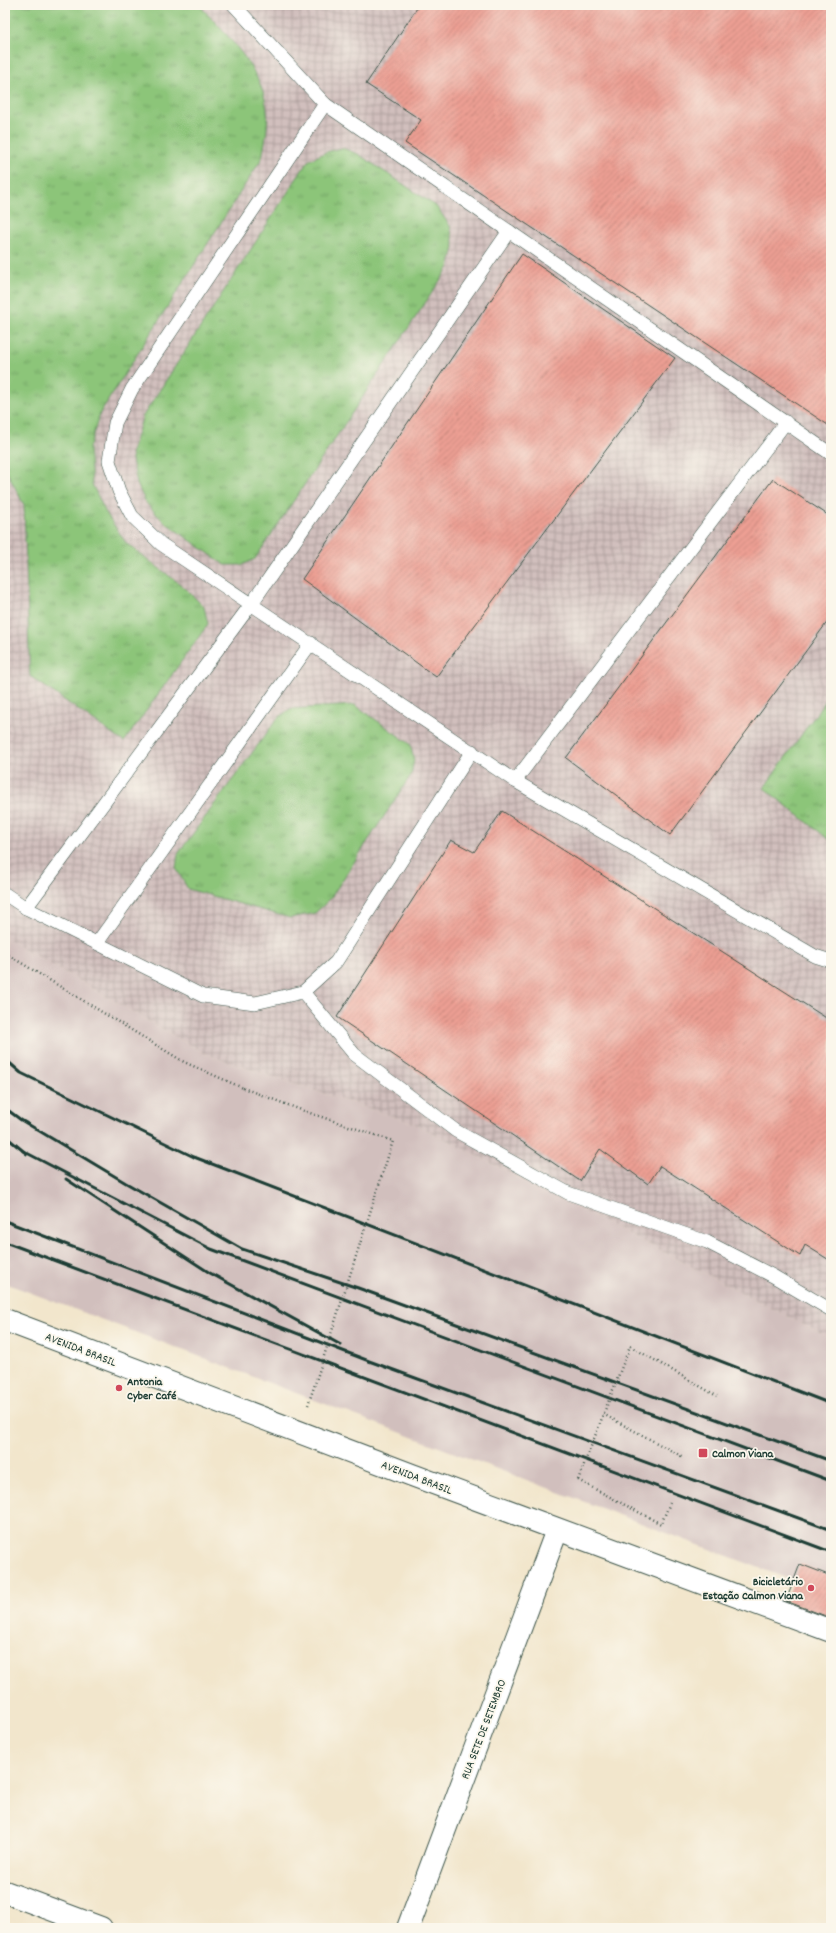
<svg xmlns="http://www.w3.org/2000/svg" width="836" height="1933" font-family="Dekko,sans-serif">
  <style>
    .industrial { fill: url(#industrial-grid) }
    .railway { fill: #d1bfbd }
    .grass { fill: url(#grass-tufts); stroke: #568156 }
    .building { fill: url(#building-hatch) }
    .lines { fill: none; stroke-linecap: round; stroke-linejoin: round }
    .service-casing { stroke: #3f564b; stroke-width: 14 }
    .minor-casing { stroke: #3f564b; stroke-width: 24 }
    .secondary-casing { stroke: #3f564b; stroke-width: 24 }
    .path { stroke: #3f564b; stroke-width: 2.5; stroke-dasharray: 1 3; stroke-linecap: butt }
    .service { stroke: #fff; stroke-width: 13 }
    .minor { stroke: #fff; stroke-width: 22 }
    .secondary { stroke: #fff; stroke-width: 22 }
    .rail { stroke: #1f3d34; stroke-width: 3 }
    .path-bridge { stroke: #3f564b; stroke-width: 2.5; stroke-dasharray: 1 3; stroke-linecap: butt }
    .poi-dot { fill: #d1495b; stroke: #fbf7ec; stroke-width: 1.5 }
    .labels { text-anchor: middle; stroke-width: 3.5; stroke-linejoin: round; paint-order: stroke }
    .street-label { font-size: 12px; fill: #1f3d34; stroke: #fbf7ec }
    .poi-label { font-size: 12px; font-weight: bold; fill: #1f3d34; stroke: #fbf7ec; text-anchor: start }
  </style>
  <defs>
    <pattern id="industrial-grid" width="8" height="8" patternUnits="userSpaceOnUse"><rect width="8" height="8" fill="#d1bfbd"/><path d="M0 4h8M4 0v8" fill="none" stroke="#a99c9a"/></pattern>
    <pattern id="grass-tufts" width="24" height="20" patternUnits="userSpaceOnUse"><rect width="24" height="20" fill="#8cc579"/><path d="M3 7l-1-3M5 7V3M7 7l1-3M15 17l-1-3M17 17v-4M19 17l1-3" fill="none" stroke="#72a164"/></pattern>
    <pattern id="building-hatch" width="6" height="6" patternUnits="userSpaceOnUse"><rect width="6" height="6" fill="#ec9f93"/><path d="M-1 1l2-2M0 6l6-6M5 7l2-2" fill="none" stroke="#bf8379"/></pattern>
  </defs>
  <rect width="100%" height="100%" fill="#fbf7ec"/>
  <filter id="ink" filterUnits="userSpaceOnUse"><feTurbulence type="fractalNoise" baseFrequency=".025" numOctaves="2"/><feDisplacementMap in="SourceGraphic" scale="8" xChannelSelector="R" yChannelSelector="G"/><feConvolveMatrix kernelMatrix="1 2 1 2 8 2 1 2 1" color-interpolation-filters="sRGB"/></filter>
  <filter id="wash" filterUnits="userSpaceOnUse"><feTurbulence type="fractalNoise" baseFrequency=".012" numOctaves="4" result="noise"/><feDisplacementMap in="SourceGraphic" scale="16" xChannelSelector="R" yChannelSelector="G"/><feGaussianBlur stdDeviation="0.9" result="paint"/><feColorMatrix in="noise" values="0 0 0 0 0 0 0 0 0 0 0 0 0 0 0 0 0 1.4 0 .05"/><feComposite in="paint" operator="in"/></filter>
  <g filter="url(#wash)">
    <rect width="100%" height="100%" fill="#f2e6cc"/>
    <polygon class="industrial" points="5,5 831,5 831,1339 415,1124 207,1055 5,938"/>
    <polygon class="railway" points="5,938 207,1055 415,1124 831,1339 831,1595 5,1283"/>
    <g class="grass">
      <path d="M5 5H199C230 39 272 77 267 127 266 138 264 148 262 158L100 413 89 448 92 484 106 513 126 543 185 588 204 607 208 624 124 742 30 676 24 505 5 468Z"/>
      <polygon points="342,148 358,154 436,206 450,226 454,247 449,267 255,559 242,565 225,565 163,521 146,503 137,484 131,454 143,416 308,161 326,152"/>
      <polygon points="831,693 831,841 764,788"/>
      <polygon points="355,705 410,744 414,760 411,775 330,899 315,913 290,918 188,889 176,868 178,854 277,719 290,709"/>
    </g>
    <g id="blocks">
      <g class="building">
        <polygon points="419,5 831,5 831,427 405,143 421,120 366,84"/>
        <polygon points="522,254 675,358 436,677 302,579"/>
        <polygon points="773,479 831,517 831,617 670,835 566,758"/>
        <polygon points="502,811 831,1021 831,1261 805,1245 800,1256 660,1166 648,1184 600,1149 580,1181 337,1017 451,840 474,852"/>
        <polygon points="800,1564 831,1576 831,1618 786,1601"/>
      </g>
    </g>
  </g>
  <g filter="url(#ink)">
    <use href="#blocks" fill-opacity="0" stroke="#3f564b" stroke-width="1"/>
    <g class="lines">
      <g class="service-casing">
        <g id="service">
          <polyline points="234,5 325,104 132,389 115,423 109,461 119,491 132,516 161,544 515,781 815,956 831,961"/>
          <polyline points="325,104 831,454"/>
          <polyline points="515,781 786,422"/>
          <polyline points="5,894 26,908 203,996 255,1003 303,992 336,962 472,751"/>
          <polyline points="26,908 252,603 509,231"/>
          <polyline points="97,943 311,643"/>
          <polyline points="303,992 354,1054 456,1131 568,1193 707,1242 773,1276 831,1310"/>
        </g>
      </g>
      <g class="minor-casing">
        <g id="minor">
          <polyline points="5,1892 101,1928"/>
          <polyline points="408,1928 557,1530"/>
        </g>
      </g>
      <g class="secondary-casing">
        <polyline id="secondary" points="5,1320 412,1475 831,1631"/>
      </g>
      <g class="path">
        <polyline points="5,953 184,1062 243,1088"/>
        <polyline points="630,1346 717,1396"/>
        <polyline points="308,1405 315,1384"/>
        <polyline points="603,1414 683,1457"/>
        <polyline points="578,1480 661,1524 670,1503"/>
      </g>
      <use href="#service" class="service"/>
      <use href="#minor" class="minor"/>
      <use href="#secondary" class="secondary"/>
      <g class="rail">
        <polyline points="5,1059 21,1073 194,1157 831,1404"/>
        <polyline points="5,1108 21,1120 126,1183 242,1249 358,1288 831,1461"/>
        <polyline points="5,1136 27,1154"/>
        <polyline points="23,1151 211,1249 831,1481"/>
        <polyline points="66,1179 210,1273 341,1345"/>
        <polyline points="5,1221 369,1361 831,1530"/>
        <polyline points="5,1242 831,1552"/>
      </g>
      <g class="path-bridge">
        <polyline points="243,1088 304,1111 393,1141 315,1384"/>
        <polyline points="578,1480 630,1346"/>
      </g>
    </g>
  </g>
  <g class="poi-dot">
    <circle cx="119" cy="1388" r="4"/>
    <rect x="698" y="1448" width="10" height="10" rx="2"/>
    <circle cx="811" cy="1588" r="4"/>
  </g>
  <g class="labels">
    <g class="street-label">
      <text transform="translate(81 1349) rotate(21)" y="4">AVENIDA BRASIL</text>
      <text transform="translate(417 1477) rotate(21)" y="4">AVENIDA BRASIL</text>
      <text transform="translate(483 1729) rotate(-69)" y="4">RUA SETE DE SETEMBRO</text>
    </g>
    <g class="poi-label">
      <text x="127" y="1385">Antonia<tspan x="127" dy="14">Cyber Café</tspan></text>
      <text x="712" y="1457">Calmon Viana</text>
      <text x="803" y="1585" text-anchor="end">Bicicletário<tspan x="803" dy="14">Estação Calmon Viana</tspan></text>
    </g>
  </g>
  <rect width="836" height="1933" fill="none" stroke="#fbf7ec" stroke-width="20"/>
</svg>
